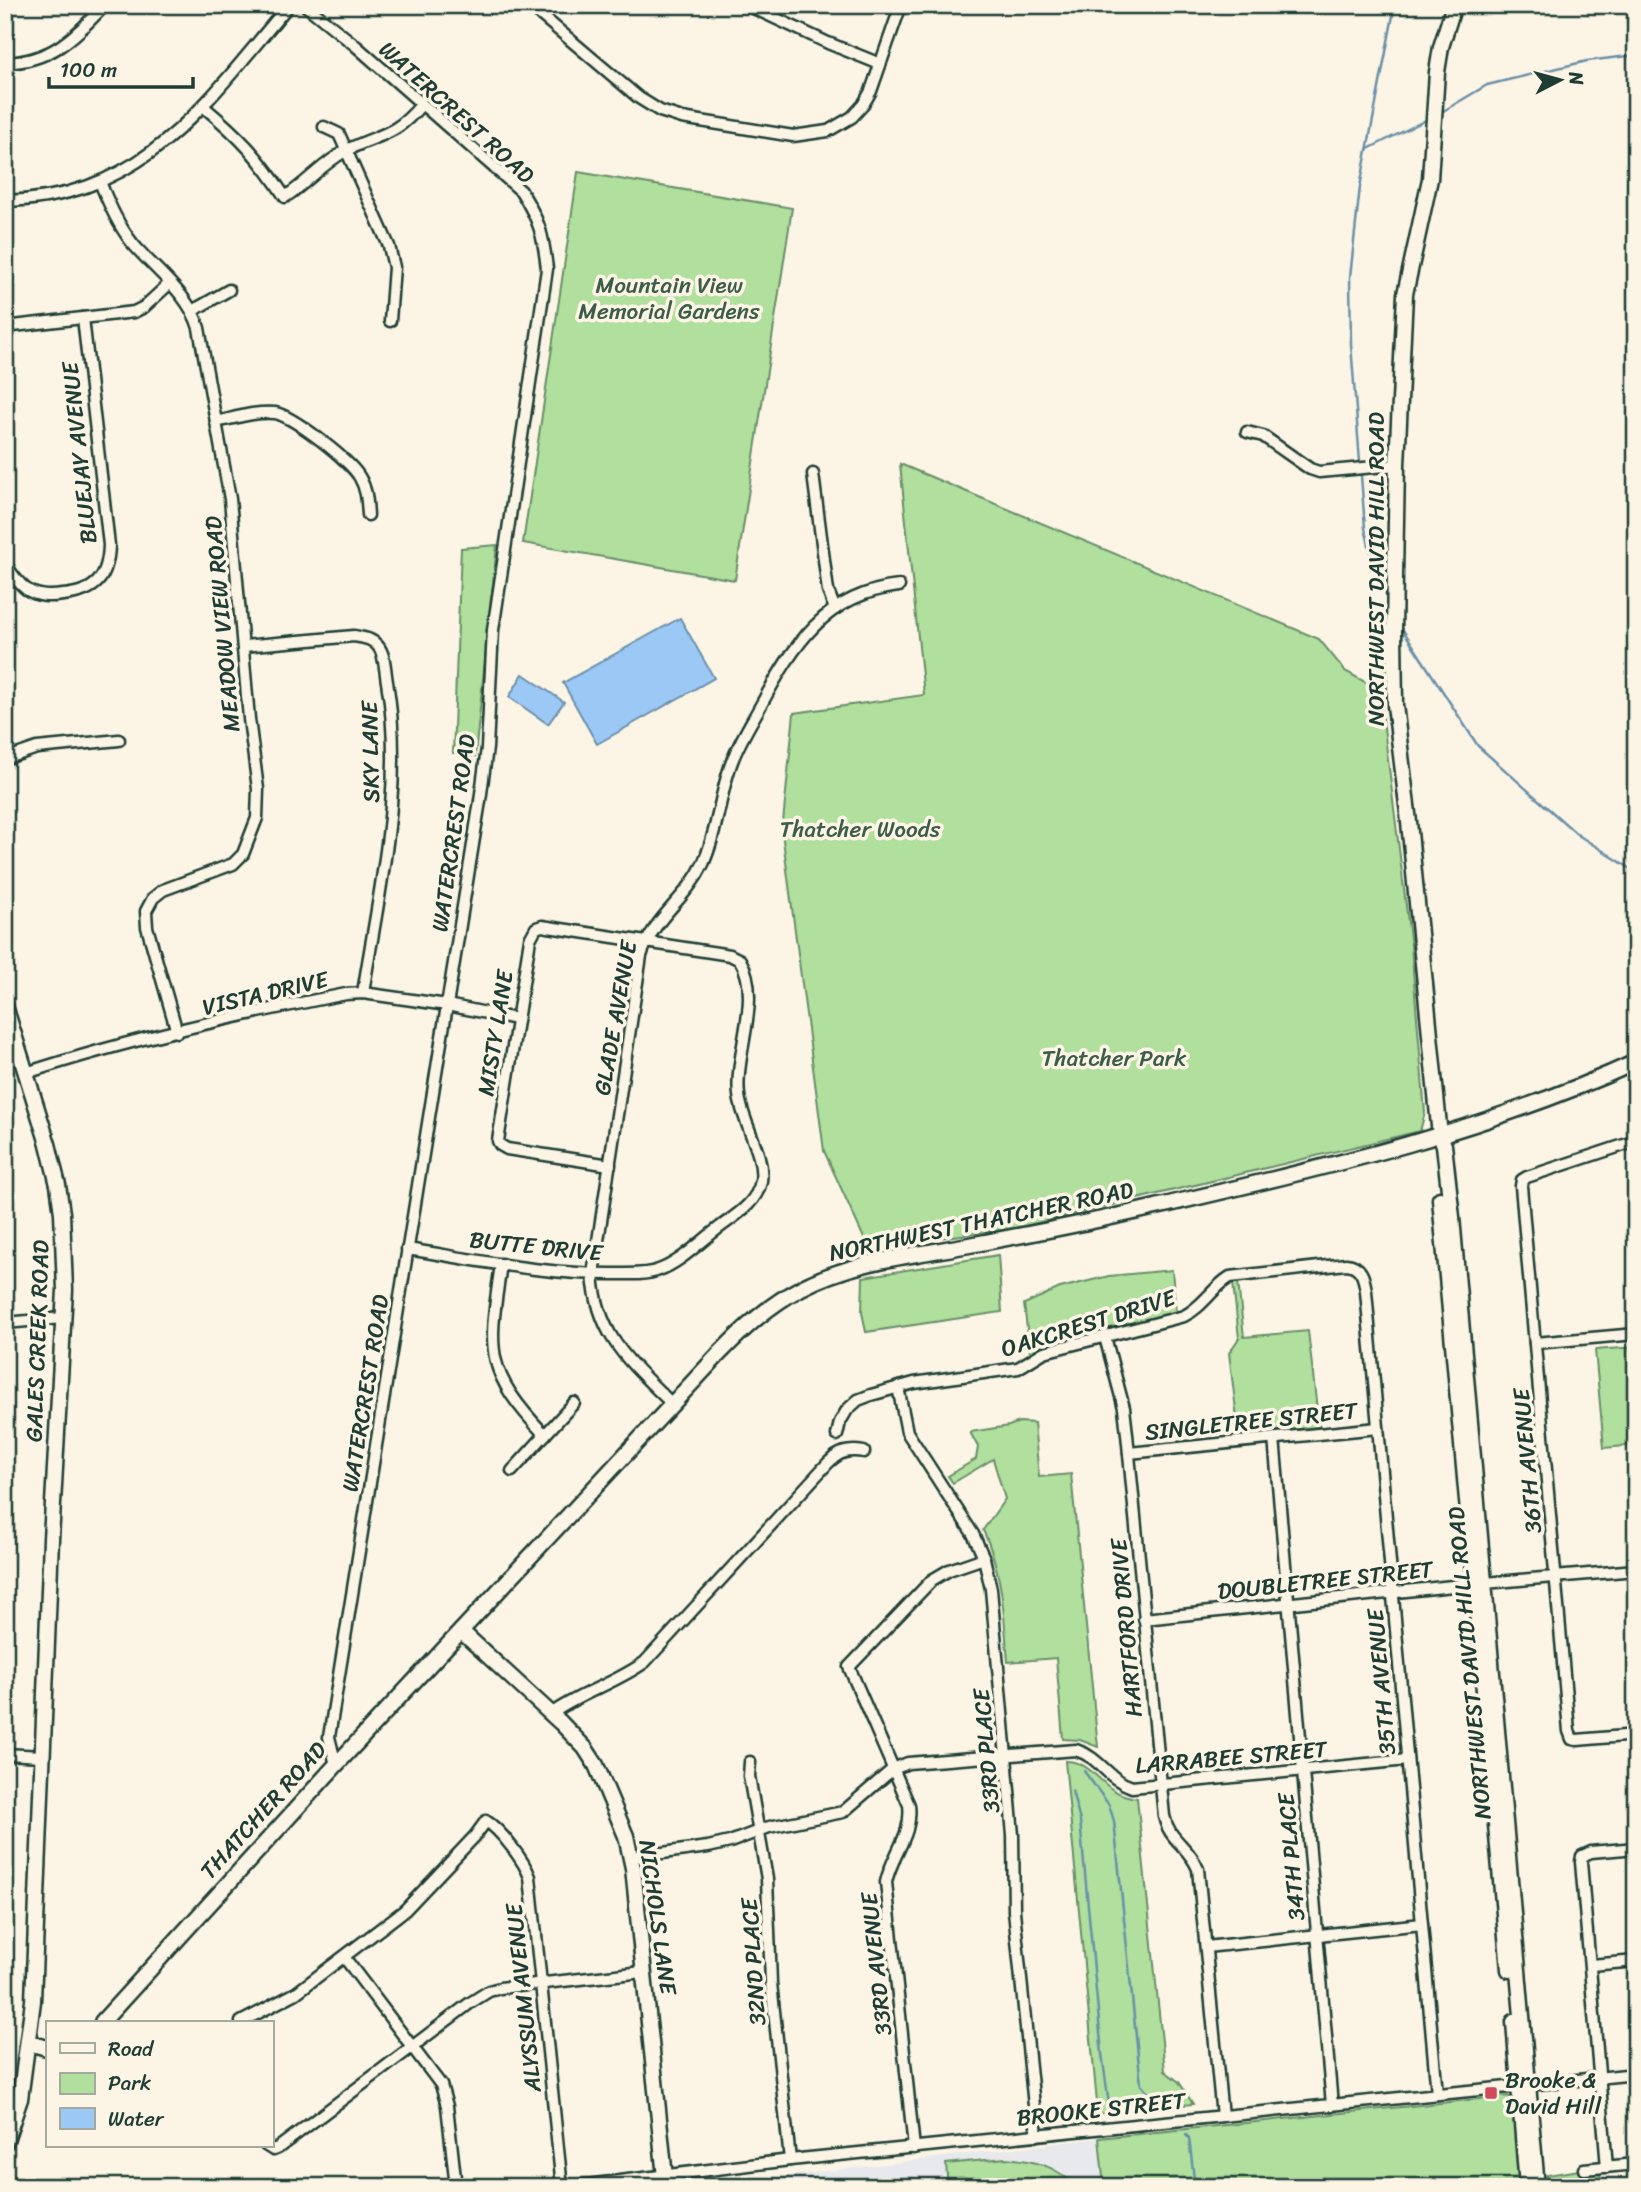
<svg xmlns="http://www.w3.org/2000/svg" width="1641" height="2192" font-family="Sriracha,sans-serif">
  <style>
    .built { fill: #e8e9ec }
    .green { fill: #b0df9e; stroke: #688e69; stroke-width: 2 }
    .water { fill: #9cc8f6; stroke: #6a90a8; stroke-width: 2 }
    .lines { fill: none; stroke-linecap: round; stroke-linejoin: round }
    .stream { stroke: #6a90a8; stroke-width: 2.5 }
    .street-casing { stroke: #1f3d34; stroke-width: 15 }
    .secondary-casing { stroke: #1f3d34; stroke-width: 19 }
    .street { stroke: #fcf5e5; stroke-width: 10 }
    .secondary { stroke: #fcf5e5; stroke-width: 14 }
    .poi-dot { fill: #d1495b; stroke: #fcf5e5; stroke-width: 2.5 }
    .labels { text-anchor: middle; stroke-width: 7; stroke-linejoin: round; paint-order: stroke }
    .street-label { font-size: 23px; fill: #1f3d34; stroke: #fcf5e5 }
    .park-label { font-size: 23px; fill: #3c5d49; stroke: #fcf5e5 }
    .poi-label { font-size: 23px; fill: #1f3d34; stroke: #fcf5e5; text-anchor: start }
  </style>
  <rect width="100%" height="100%" fill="#fcf5e5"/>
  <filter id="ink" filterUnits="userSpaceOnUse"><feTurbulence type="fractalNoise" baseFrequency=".0143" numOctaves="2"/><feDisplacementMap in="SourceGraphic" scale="14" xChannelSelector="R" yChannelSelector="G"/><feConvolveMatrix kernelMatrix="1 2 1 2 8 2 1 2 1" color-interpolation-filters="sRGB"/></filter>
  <g filter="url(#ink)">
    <polygon class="built" points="1099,2138 1104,2187 694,2187"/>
    <g class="green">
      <polygon points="578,172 792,208 735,580 523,543"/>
      <polygon points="900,464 1319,639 1345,671 1374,687 1379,687 1411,946 1425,1113 1420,1131 1016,1228 868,1247 824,1151 782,832 794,713 924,695"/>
      <polygon points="497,545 475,756 453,753 461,548"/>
      <polygon points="998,1255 1002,1312 866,1332 862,1312 863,1277"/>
      <polygon points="1172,1270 1176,1313 1053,1341 1030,1353 1024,1304 1060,1288 1109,1276"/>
      <polygon points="1238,1282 1244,1337 1308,1331 1319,1427 1239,1435 1229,1353 1239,1338 1233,1283"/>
      <polygon points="1636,1347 1636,1445 1604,1448 1595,1350"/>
      <path d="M1019 1422 1034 1423 1039 1477 1071 1474 1098 1747 1080 1740 1063 1739 1056 1658 1008 1662C1004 1617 1003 1572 983 1530L1005 1499 993 1459 953 1483 948 1476 976 1459 978 1447 970 1432 1009 1426Z"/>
      <path d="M1065 1761C1097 1761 1099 1794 1137 1798L1165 2071 1179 2082 1193 2104 1098 2114Z"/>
      <polygon points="1508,2096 1512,2098 1515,2102 1523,2187 1104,2187 1099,2138"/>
      <path d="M1006 2158C1037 2161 1054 2165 1077 2187H948L946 2164Z"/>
      <polygon points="1580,2170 1581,2176 1600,2174 1601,2180 1608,2180 1609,2187 1548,2187 1547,2175"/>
    </g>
    <g class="water">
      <polygon points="680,618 714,678 597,744 563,683"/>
      <polygon points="523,674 564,702 548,724 509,697"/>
    </g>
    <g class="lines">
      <g class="stream">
        <polyline points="1440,113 1487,85 1587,61 1636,55"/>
        <polyline points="1368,149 1426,120"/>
        <polyline points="1388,599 1375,571 1365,528 1351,344 1350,277 1360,187 1395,5"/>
        <polyline points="1401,627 1478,746 1578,835 1636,872"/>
        <polyline points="1084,1771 1109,1805 1114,1821 1141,2085 1160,2106"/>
        <polyline points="1072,1791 1080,1821 1102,2054 1109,2104"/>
        <polyline points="1186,2135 1189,2138 1195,2187"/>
      </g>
      <g class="street-casing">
        <g id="street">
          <path d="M305 5 356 46 521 191C540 222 543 234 547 269L493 630 487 748 480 801 329 1737 336 1765"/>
          <polyline points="529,5 639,98 660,111 682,118 793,136 828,131 852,117 863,105 871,91 901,5"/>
          <polyline points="747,5 828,43 880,64"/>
          <path d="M5 63C53 61 74 37 105 5"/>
          <path d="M203 106C240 137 259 157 285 197 307 183 323 163 347 150 381 133 394 137 421 105"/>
          <polyline points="324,127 339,134 389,246 394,267 390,321"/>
          <path d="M100 182C109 204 118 225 133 244 156 271 189 294 199 328L230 499 249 719 258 789 257 818 243 854 233 864 163 890 153 898 146 911 147 927 177 1032"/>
          <path d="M5 201C147 197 205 103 289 5"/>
          <polyline points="194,310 229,290"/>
          <polyline points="5,327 134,312 144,307 169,284"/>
          <path d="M216 422C235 418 256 411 275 413 293 416 352 462 360 478 367 490 367 502 368 515"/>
          <polyline points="1247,432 1263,436 1310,469 1319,472 1397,465"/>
          <polyline points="813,474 828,591 835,609"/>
          <path d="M5 563C11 573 17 582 26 589 38 597 50 597 63 595 96 592 108 578 109 545L83 318"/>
          <path d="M244 646 354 636C364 638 371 638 378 646 385 654 385 671 387 682 405 786 379 891 363 993"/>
          <polyline points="5,759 37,748 119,740"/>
          <path d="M26 1073C130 1039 239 1015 346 994L363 993 447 1005 516 1019"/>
          <polyline points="1636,1141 1527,1177 1522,1180 1521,1186 1569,1731 1572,1739 1577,1740 1636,1735"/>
          <path d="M407 1249C477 1260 546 1275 617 1274 631 1274 646 1275 659 1270 681 1262 701 1241 720 1227 736 1215 757 1203 761 1181 765 1154 742 1123 739 1095 734 1054 763 997 740 960L730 955 542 926 536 928 530 939 498 1141 500 1145 507 1149 610 1165"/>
          <path d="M501 1264C489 1349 482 1369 545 1435"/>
          <polyline points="5,1323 63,1318"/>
          <path d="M1105 1337 1124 1408 1127 1434 1164 1816C1169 1841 1189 1846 1198 1869L1222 2116"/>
          <polyline points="1535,1343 1636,1334"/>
          <polyline points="898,1387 907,1432 973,1534 984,1558 991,1589 1013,1835 1014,1911 1037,2135"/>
          <path d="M672 1404C631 1363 597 1337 593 1274L641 956C654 916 686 900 703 864 717 833 719 799 730 767 737 745 750 725 761 705 794 645 825 594 899 586"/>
          <path d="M837 1435 840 1422 847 1410 858 1400 871 1395 914 1383 1018 1368 1044 1352 1184 1316C1203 1307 1212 1288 1230 1277L1346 1264C1361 1265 1364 1277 1366 1291L1437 2094"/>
          <polyline points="1274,1438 1332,2105"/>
          <polyline points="1129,1453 1378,1428"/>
          <polyline points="512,1471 574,1403"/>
          <polyline points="1144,1619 1462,1585 1636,1570"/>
          <path d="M551 1714C580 1693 616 1683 645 1662L828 1463C839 1452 848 1449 864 1452"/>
          <polyline points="5,1754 42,1756"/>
          <polyline points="750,1762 749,1776 767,1879 771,1983 790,2160"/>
          <path d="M632 1857 708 1847 730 1842 769 1827 843 1812 893 1769 908 1763 1076 1750C1101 1758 1107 1779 1132 1787L1407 1760"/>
          <polyline points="1206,1947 1422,1924"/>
          <polyline points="344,1957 441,2085 447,2106 456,2187"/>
          <polyline points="1591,1965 1636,1961"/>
          <path d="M241 2022 296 1993 405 1910 475 1836 486 1821C501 1830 524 1861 530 1877L562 2187"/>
          <polyline points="265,2145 273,2150 278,2148 470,2003 489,1991 500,1988 643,1972"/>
          <path d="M914 2148 886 1882C892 1854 913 1835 909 1805L849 1667 932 1580 949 1570 984 1558"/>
          <polyline points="1607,2167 1581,1862 1582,1856 1591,1852 1636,1848"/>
          <polyline points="1584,2169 1635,2164"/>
          <polyline points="570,2187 790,2160 1636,2074"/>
        </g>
      </g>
      <g class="secondary-casing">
        <g id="secondary">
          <polyline points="1454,5 1441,47 1437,72 1430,179 1405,294 1397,465 1394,631 1395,705 1409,822 1440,1136 1444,1145 1452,1217 1537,2187"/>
          <polyline points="5,1006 48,1144 58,1185 62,1213 65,1290 51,1539 33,2001 20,2099 5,2143"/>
          <polyline points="1440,1199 1509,1970"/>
          <polyline points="461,1631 561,1723 585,1748 596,1765 626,1836 633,1868 666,2187"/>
          <path d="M102 2022 336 1765 719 1354C744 1328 769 1305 801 1288 854 1260 917 1255 975 1244 1035 1233 1096 1221 1156 1207 1319 1169 1483 1132 1636 1062"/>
          <polyline points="1514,2022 1527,2187"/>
          <polyline points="29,2043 47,2048"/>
        </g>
      </g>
      <use href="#street" class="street"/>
      <use href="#secondary" class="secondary"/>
    </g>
  </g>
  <rect class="poi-dot" x="1484" y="2086" width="14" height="14" rx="3.5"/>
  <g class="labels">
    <g class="street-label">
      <text transform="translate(457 112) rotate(42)" y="8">WATERCREST ROAD</text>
      <text transform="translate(79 453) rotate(-96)" y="8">BLUEJAY AVENUE</text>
      <text transform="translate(1376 569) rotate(-90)" y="8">NORTHWEST DAVID HILL ROAD</text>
      <text transform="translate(222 624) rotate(-95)" y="8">MEADOW VIEW ROAD</text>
      <text transform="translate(370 752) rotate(-91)" y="8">SKY LANE</text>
      <text transform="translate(453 833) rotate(-82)" y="8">WATERCREST ROAD</text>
      <text transform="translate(265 993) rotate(-13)" y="8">VISTA DRIVE</text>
      <text transform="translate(615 1018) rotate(-80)" y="8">GLADE AVENUE</text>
      <text transform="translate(495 1033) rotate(-81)" y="8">MISTY LANE</text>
      <text transform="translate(981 1221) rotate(-12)" y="8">NORTHWEST THATCHER ROAD</text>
      <text transform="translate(536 1246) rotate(6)" y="8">BUTTE DRIVE</text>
      <text transform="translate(1088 1323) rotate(-17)" y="8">OAKCREST DRIVE</text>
      <text transform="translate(37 1341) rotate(-88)" y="8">GALES CREEK ROAD</text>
      <text transform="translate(365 1393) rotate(-81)" y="8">WATERCREST ROAD</text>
      <text transform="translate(1251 1421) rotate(-6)" y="8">SINGLETREE STREET</text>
      <text transform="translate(1527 1461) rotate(-95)" y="8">36TH AVENUE</text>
      <text transform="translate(1325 1580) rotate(-6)" y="8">DOUBLETREE STREET</text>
      <text transform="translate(1126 1628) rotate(-95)" y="8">HARTFORD DRIVE</text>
      <text transform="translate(1469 1663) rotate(-95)" y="8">NORTHWEST DAVID HILL ROAD</text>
      <text transform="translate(1381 1682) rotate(-95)" y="8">35TH AVENUE</text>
      <text transform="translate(986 1751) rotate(-95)" y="8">33RD PLACE</text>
      <text transform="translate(1231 1757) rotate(-5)" y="8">LARRABEE STREET</text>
      <text transform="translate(263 1810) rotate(-48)" y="8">THATCHER ROAD</text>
      <text transform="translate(1291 1857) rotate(-95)" y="8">34TH PLACE</text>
      <text transform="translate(658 1917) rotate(82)" y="8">NICHOLS LANE</text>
      <text transform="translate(753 1962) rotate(-94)" y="8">32ND PLACE</text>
      <text transform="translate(876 1964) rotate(-96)" y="8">33RD AVENUE</text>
      <text transform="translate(523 1998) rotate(-96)" y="8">ALYSSUM AVENUE</text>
      <text transform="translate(1101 2109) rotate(-6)" y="8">BROOKE STREET</text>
    </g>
    <g class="park-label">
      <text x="669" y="293">Mountain View<tspan x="669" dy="26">Memorial Gardens</tspan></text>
      <text x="860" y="837">Thatcher Woods</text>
      <text x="1114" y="1066">Thatcher Park</text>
    </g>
    <g class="poi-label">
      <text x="1505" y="2088">Brooke &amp;<tspan x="1505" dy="26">David Hill</tspan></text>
    </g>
  </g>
  <rect width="1641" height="2192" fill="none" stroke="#fcf5e5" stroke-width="28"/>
  <rect x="14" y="14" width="1613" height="2164" fill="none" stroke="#1f3d34" stroke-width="2.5" filter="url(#ink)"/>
  <rect x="46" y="2021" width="228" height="126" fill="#fcf5e5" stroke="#a4ab9e" stroke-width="2"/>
  <rect x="60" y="2043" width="35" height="10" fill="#fcf5e5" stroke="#a4ab9e" stroke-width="2"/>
  <text x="108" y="2056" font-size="21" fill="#1f3d34">Road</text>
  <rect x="60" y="2073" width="35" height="21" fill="#b0df9e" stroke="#a4ab9e" stroke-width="2"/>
  <text x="108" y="2090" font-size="21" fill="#1f3d34">Park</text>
  <rect x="60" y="2108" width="35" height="21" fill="#9cc8f6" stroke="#a4ab9e" stroke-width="2"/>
  <text x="108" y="2126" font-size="21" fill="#1f3d34">Water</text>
  <g transform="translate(1560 80) rotate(84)" stroke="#fcf5e5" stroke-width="5" paint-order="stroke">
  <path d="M0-5L12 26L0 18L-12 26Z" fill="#1f3d34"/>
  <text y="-10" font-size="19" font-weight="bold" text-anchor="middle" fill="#1f3d34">N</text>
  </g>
  <path d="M49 77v10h144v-10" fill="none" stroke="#1f3d34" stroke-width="3.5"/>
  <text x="60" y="77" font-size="21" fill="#1f3d34" stroke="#fcf5e5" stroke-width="5" paint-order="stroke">100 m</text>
</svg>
